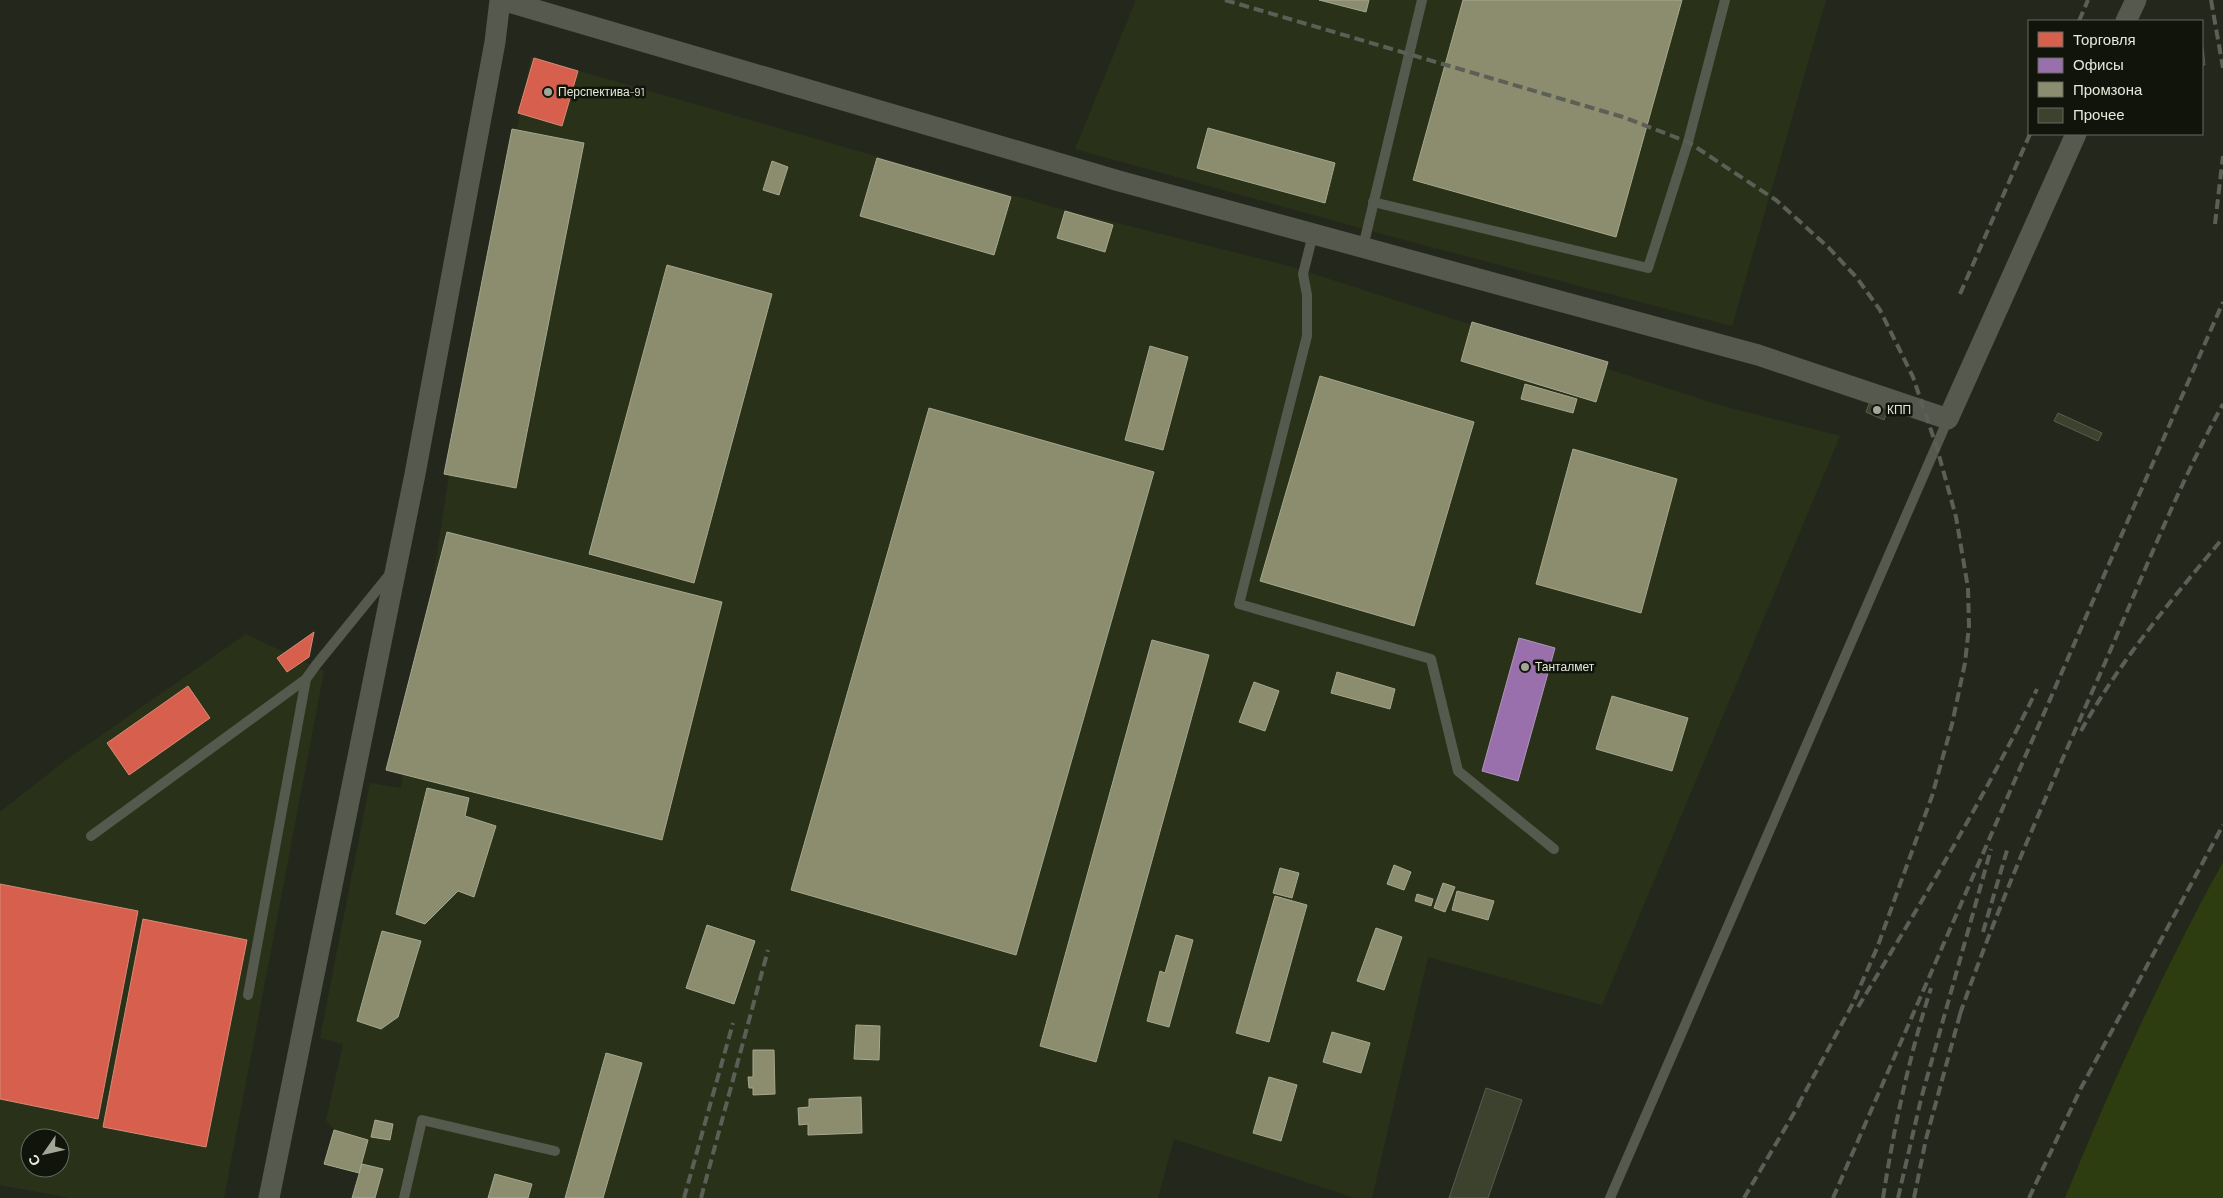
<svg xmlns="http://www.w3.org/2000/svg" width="2223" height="1198" font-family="Barlow,sans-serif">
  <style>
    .built { fill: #293218; fill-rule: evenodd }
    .green { fill: #2e3d0f }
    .shops { fill: #d6604d; stroke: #da8978 }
    .offices { fill: #9970ab; stroke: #b095b9 }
    .industry { fill: #8c8c6e; stroke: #a6a88f }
    .building { fill: #3c422e; stroke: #575b51 }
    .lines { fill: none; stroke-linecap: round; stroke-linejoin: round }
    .lane { stroke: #55594e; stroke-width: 10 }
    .street { stroke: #55594e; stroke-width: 21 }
    .rail { stroke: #5b5f56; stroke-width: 4; stroke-dasharray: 10 5; stroke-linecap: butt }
    .poi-dot { fill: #a1a698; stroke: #10140a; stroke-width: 2 }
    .labels { text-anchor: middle; stroke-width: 5; stroke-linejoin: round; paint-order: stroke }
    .poi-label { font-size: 12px; fill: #e4eadb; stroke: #10140a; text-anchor: start }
  </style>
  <rect width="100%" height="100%" fill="#24281c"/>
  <g class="built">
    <polygon points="1136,0 1826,0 1732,326 1393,237 1075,149"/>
    <polygon points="531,57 1053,207 1289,266 1719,405 1840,436 1602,1005 1428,957 1372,1198 1355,1198 1174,1139 1158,1198 352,1198 359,1173 324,1164 334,1130 326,1120 343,1044 320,1038 370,783 401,788 448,482"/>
    <path d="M246 634 324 671 224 1198H70L0 1185V812L66 760ZM30 1138H60V1168H30Z"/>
  </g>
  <path class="green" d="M2223 862V1198H2065C2112 1083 2163 971 2223 862Z"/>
  <g class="shops">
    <polygon points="534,58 578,71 562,126 518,113"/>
    <polygon points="314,632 309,657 287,672 277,658"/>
    <polygon points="188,686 210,718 129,775 107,743"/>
    <polygon points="0,884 138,911 98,1119 0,1099"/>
    <polygon points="143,919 247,940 206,1147 103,1127"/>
  </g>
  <polygon class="offices" points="1519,638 1555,648 1518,781 1482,771"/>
  <g class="industry">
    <polygon points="1319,0 1369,0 1366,12"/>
    <polygon points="1463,0 1682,0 1616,237 1413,180"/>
    <polygon points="1208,128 1335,163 1325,203 1197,168"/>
    <polygon points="512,129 584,143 516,488 444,474"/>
    <polygon points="877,158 1011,197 994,255 860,216"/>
    <polygon points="772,161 788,167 779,195 763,190"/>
    <polygon points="1065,211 1113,225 1105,252 1057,238"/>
    <polygon points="667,265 772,294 694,583 589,554"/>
    <polygon points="1472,322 1608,362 1596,402 1461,361"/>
    <polygon points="1150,346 1188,357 1163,450 1125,440"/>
    <polygon points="1320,376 1474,422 1414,626 1260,581"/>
    <polygon points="1525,384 1577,399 1573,413 1521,399"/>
    <polygon points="929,408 1154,472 1016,955 791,890"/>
    <polygon points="1573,449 1677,479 1641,613 1536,584"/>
    <polygon points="447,532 722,602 662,840 386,770"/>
    <polygon points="1152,640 1209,655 1096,1062 1040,1046"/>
    <polygon points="1337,672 1395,689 1390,709 1331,693"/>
    <polygon points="1254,682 1279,691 1265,731 1239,722"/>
    <polygon points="1612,696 1688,718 1672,771 1596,749"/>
    <polygon points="427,788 469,798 465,816 496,826 474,897 458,891 425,924 396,914"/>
    <polygon points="1394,865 1411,872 1404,890 1387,884"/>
    <polygon points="1280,868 1299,873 1292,898 1273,893"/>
    <polygon points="1443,883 1455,887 1445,912 1434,908"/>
    <polygon points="1457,891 1494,901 1488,920 1452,910"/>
    <polygon points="1417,894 1433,899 1431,906 1415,901"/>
    <polygon points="1275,896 1307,905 1269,1042 1236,1033"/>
    <polygon points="707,925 755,941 734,1004 686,988"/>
    <polygon points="1376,928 1402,937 1384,990 1357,981"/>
    <polygon points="382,931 421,941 398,1017 381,1029 357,1021"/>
    <polygon points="1176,935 1193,940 1169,1027 1147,1021 1160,971 1165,973"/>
    <polygon points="856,1025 880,1026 879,1060 854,1059"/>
    <polygon points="1332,1032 1370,1043 1361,1073 1323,1062"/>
    <polygon points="753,1050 774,1050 775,1094 753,1095 753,1088 749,1088 748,1077 753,1077"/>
    <polygon points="606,1053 642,1063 603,1198 565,1198"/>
    <polygon points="1269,1077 1297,1085 1281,1141 1253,1133"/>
    <polygon points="861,1097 862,1133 808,1135 808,1124 799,1125 798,1108 809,1107 809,1099"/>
    <polygon points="375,1120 393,1124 390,1140 371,1137"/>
    <polygon points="334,1130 368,1140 359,1173 324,1164"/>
    <polygon points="362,1164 383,1169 375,1198 352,1198"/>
    <polygon points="495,1174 532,1184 528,1198 488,1198"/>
  </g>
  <g class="building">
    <polygon points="2202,47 2203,47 2205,65 2202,65"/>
    <polygon points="1870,401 1889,408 1884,420 1866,412"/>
    <polygon points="2058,413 2102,433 2098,441 2054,421"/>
    <polygon points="1486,1088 1522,1100 1488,1198 1449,1198"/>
  </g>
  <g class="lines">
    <g class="lane">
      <polyline points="1373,202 1648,268 1688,142 1725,0"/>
      <polyline points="1313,234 1303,274 1307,295 1307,336 1239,604 1431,659 1458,771 1554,849"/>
      <polyline points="1363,247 1422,0"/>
      <polyline points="91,836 306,679"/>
      <polyline points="248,995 306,679 316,665 390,574"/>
      <polyline points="404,1198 422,1120 555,1151"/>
      <polyline points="1610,1198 1948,419"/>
    </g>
    <g class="street">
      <polyline points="502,0 1119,181 1758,355 1948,419 2076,134"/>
      <polyline points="2126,21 2136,0"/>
      <polyline points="269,1198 415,474 495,42 500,0"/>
    </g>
    <g class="rail">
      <polyline points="1225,0 1623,117 1688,142 1776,200 1829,248 1857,278 1880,310 1913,377 1937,448 1956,517 1968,588 1969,626 1965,663 1952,724 1932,796 1877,948 1852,1005 1796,1109"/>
      <polyline points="2211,0 2223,68"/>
      <polyline points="2079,21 2088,0"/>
      <polyline points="2215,224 2223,156"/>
      <polyline points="1960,294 2030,134"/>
      <path d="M2081 731C2119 662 2172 599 2223 538"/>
      <polyline points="1983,932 2008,847"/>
      <path d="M1858 1007C1921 903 1984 799 2037 689"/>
      <path d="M1960 1014C2002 895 2053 780 2104 665 2142 578 2177 488 2223 404"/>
      <polyline points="684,1198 733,1023"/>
      <polyline points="701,1198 768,950"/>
      <polyline points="1744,1198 1800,1103"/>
      <polyline points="1833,1198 2223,302"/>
      <path d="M1883 1198C1894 1127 1909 1057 1931 988"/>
      <polyline points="1898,1198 1921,1099 1991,849"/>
      <polyline points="1914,1198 1926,1139 1962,1007"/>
      <polyline points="2029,1198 2081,1088 2223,825"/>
    </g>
  </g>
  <g class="poi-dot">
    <circle cx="548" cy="92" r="5"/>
    <circle cx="1877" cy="410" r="5"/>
    <circle cx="1525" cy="667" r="5"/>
  </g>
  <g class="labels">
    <g class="poi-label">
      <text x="558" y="96">Перспектива-91</text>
      <text x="1887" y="414">КПП</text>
      <text x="1535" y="671">Танталмет</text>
    </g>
  </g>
  <rect x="2028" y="20" width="175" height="115" fill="#10140a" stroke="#656a5e"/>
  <rect x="2038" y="32" width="25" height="15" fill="#d6604d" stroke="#656a5e"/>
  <text x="2073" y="45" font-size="15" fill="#e4eadb">Торговля</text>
  <rect x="2038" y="58" width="25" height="15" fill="#9970ab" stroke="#656a5e"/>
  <text x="2073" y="70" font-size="15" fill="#e4eadb">Офисы</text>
  <rect x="2038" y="82" width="25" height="15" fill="#8c8c6e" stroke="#656a5e"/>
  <text x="2073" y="95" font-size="15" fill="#e4eadb">Промзона</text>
  <rect x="2038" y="108" width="25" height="15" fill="#3c422e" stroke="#656a5e"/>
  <text x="2073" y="120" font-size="15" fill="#e4eadb">Прочее</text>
  <g transform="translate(45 1153) rotate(236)"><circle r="24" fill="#10140a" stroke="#656a5e"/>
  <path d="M0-4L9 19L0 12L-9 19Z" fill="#a1a698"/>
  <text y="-8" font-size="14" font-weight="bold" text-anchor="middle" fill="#e4eadb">С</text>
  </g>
</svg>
